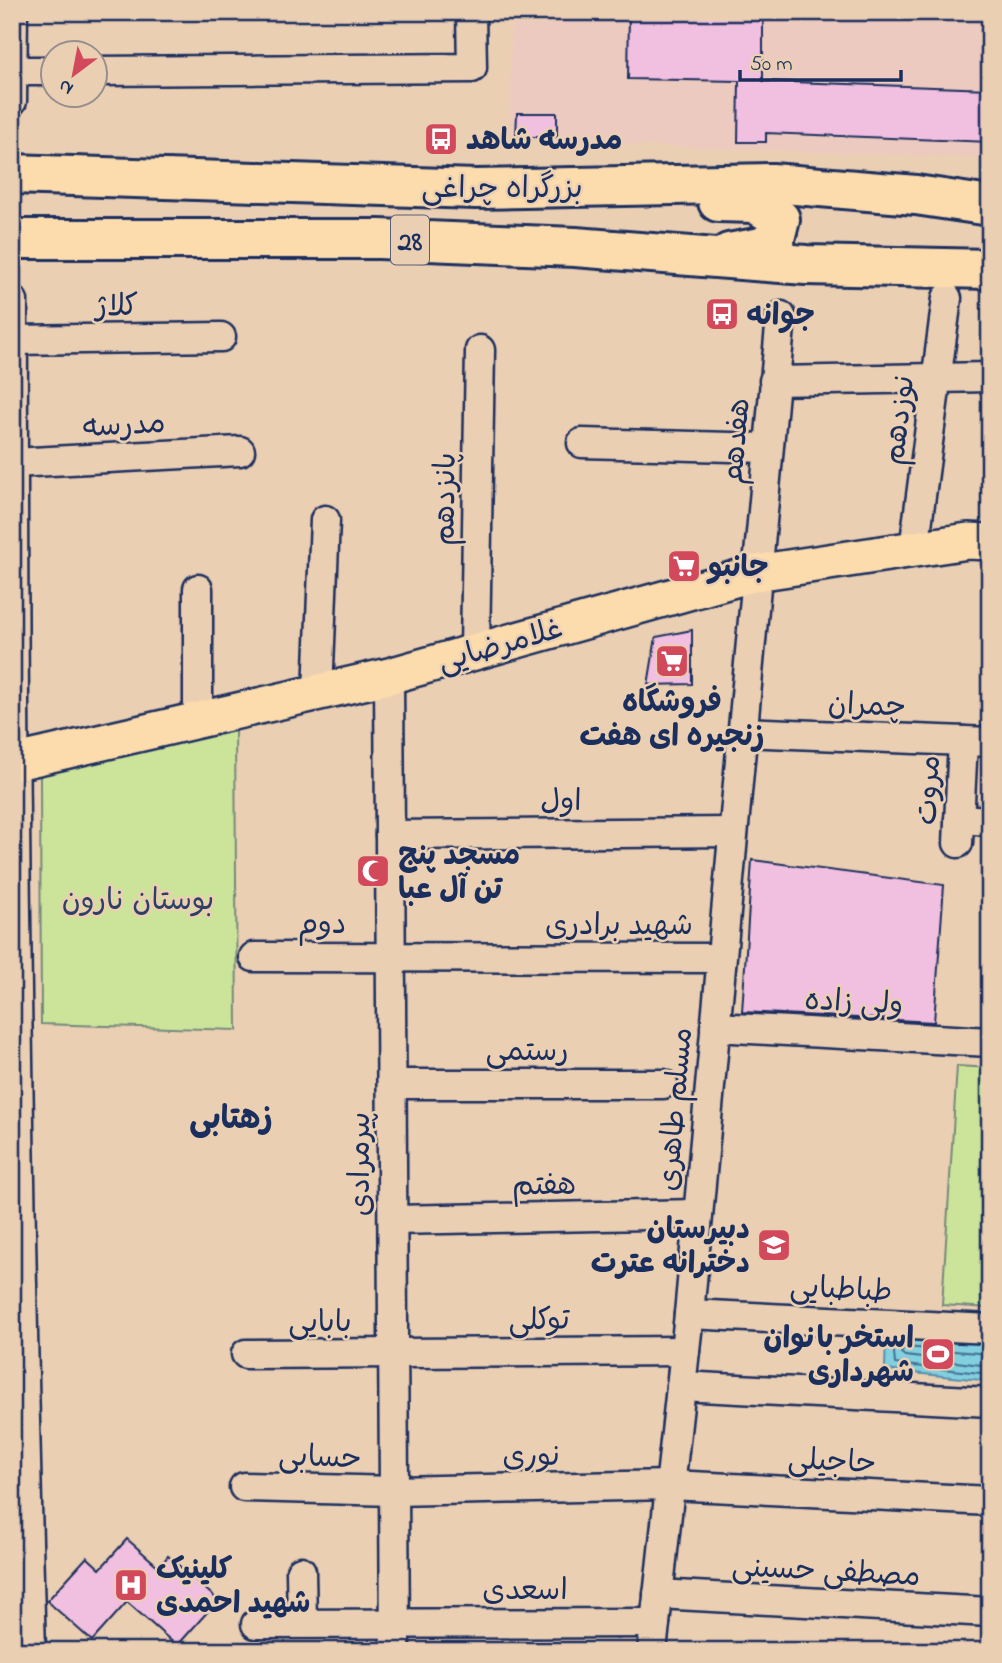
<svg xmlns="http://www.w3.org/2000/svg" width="1002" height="1663" font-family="'Indie Flower','Playpen Sans Arabic',sans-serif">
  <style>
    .built { fill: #edcac0 }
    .green { fill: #cce49a; stroke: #748a7c; stroke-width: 2 }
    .water { fill: #81cfdf; stroke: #588fab; stroke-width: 2 }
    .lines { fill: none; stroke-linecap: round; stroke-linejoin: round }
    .shore { stroke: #446f92; stroke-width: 2 }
    .building { fill: #f1bfdf; stroke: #1b2f5e; stroke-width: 2 }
    .minor-casing { stroke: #1b2f5e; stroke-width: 33 }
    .major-casing { stroke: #1b2f5e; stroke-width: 40 }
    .highway-casing { stroke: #1b2f5e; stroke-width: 44 }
    .minor { stroke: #ebcfb2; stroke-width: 28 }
    .major { stroke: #fcdcac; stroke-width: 35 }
    .highway { stroke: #fcdcac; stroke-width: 38 }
    .labels { text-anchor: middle; stroke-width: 5; stroke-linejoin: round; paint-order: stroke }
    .shield { fill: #ebcfb2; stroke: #595f77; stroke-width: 2 }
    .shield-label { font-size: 28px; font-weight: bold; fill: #1b2f5e }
    .poi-label { font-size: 30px; font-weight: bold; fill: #1b2f5e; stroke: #ebcfb2; text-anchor: start }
    .street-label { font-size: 30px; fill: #1b2f5e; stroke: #ebcfb2 }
    .park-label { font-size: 30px; fill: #2d4164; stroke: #ebcfb2 }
    .neighbourhood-label { font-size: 32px; font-weight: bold; fill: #1b2f5e; stroke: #ebcfb2 }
  </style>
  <rect width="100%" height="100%" fill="#ebcfb2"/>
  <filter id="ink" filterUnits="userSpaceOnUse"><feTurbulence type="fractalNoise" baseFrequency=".0143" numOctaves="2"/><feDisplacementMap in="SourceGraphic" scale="14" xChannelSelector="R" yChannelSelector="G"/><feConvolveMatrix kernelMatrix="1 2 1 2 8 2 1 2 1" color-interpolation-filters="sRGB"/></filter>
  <g filter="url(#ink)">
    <polygon class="built" points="511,12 990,12 990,159 510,140"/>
    <g class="green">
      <polygon points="235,729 237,1030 41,1024 40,774"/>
      <polygon points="957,1066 990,1068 990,1308 942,1305"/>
      <polygon points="12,1441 21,1651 12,1651"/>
    </g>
    <polygon class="water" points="886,1330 990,1339 990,1381 885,1370"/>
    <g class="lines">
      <g class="shore">
        <polyline points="893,1340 895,1364 990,1374"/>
        <polyline points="990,1354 905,1347 901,1353 905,1356 990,1366"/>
      </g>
    </g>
    <g class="building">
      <polygon points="629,12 763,12 763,81 990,89 990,142 766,133 766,142 738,142 739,81 628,79"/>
      <polygon points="517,113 557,113 557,137 516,137"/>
      <polygon points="692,630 692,684 648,685 656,637"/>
      <polygon points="752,860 944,885 934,1022 742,1012"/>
      <polygon points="127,1539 159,1567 168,1556 218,1600 177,1646 127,1602 92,1641 47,1601 87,1557 100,1569"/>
    </g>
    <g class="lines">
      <g class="minor-casing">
        <g id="minor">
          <polyline points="13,71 52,71"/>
          <polyline points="94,71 472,68 471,12"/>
          <polyline points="12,101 13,12"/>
          <path d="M13 301C12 751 18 1201 31 1651"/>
          <polyline points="13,340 221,337"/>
          <polyline points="774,381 990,377"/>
          <polyline points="582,443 768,448"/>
          <polyline points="13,463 240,451"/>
          <polyline points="914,549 947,298"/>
          <polyline points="198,589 198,720"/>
          <polyline points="475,650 480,350"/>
          <polyline points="389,676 395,1651"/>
          <polyline points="318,692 325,520"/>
          <polyline points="742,732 990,742"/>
          <polyline points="959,819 990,821"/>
          <polyline points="390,835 733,832"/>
          <polyline points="958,843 963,741"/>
          <polyline points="254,957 721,958"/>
          <polyline points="715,1027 990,1042"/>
          <polyline points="392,1084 663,1084"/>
          <polyline points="393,1220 698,1214"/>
          <polyline points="689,1314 990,1329"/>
          <polyline points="246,1354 685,1351"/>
          <polyline points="681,1386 990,1402"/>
          <polyline points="244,1487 394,1491 670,1485 990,1501"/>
          <polyline points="301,1571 302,1623"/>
          <polyline points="658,1594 990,1612"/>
          <polyline points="256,1624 655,1623"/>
          <polyline points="652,1651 689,1314 781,316"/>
        </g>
      </g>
      <g class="major-casing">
        <polyline id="major" points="12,763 389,676 756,573 968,541 990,542"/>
      </g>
      <g class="highway-casing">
        <g id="highway">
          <polyline points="12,174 476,189 772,183 916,195 990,206"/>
          <polyline points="718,202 755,203 780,219 775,239 762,247 729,253"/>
          <polyline points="12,239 379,239 575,247 806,265 990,269"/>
        </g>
      </g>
      <use href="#minor" class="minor"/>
      <use href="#major" class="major"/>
      <use href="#highway" class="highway"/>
    </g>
  </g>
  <defs>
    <g id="bus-square" transform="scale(1.75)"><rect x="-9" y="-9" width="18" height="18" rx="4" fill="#d1495b" stroke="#ebcfb2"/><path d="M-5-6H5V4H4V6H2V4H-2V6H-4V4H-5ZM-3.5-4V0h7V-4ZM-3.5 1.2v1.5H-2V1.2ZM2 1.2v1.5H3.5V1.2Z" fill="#fff"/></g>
    <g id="supermarket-square" transform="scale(1.75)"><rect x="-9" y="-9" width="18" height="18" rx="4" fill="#d1495b" stroke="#ebcfb2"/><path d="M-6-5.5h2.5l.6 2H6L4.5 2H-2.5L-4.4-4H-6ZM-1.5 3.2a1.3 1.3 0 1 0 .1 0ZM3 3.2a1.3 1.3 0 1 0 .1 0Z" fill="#fff"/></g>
    <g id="mosque-square" transform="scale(1.75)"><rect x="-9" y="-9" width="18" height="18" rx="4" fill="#d1495b" stroke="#ebcfb2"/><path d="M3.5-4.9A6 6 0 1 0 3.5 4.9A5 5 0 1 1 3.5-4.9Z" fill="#fff"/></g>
    <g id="school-square" transform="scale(1.75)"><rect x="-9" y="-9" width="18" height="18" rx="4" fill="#d1495b" stroke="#ebcfb2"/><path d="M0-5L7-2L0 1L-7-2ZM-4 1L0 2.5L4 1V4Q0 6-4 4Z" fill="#fff"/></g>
    <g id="stadium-square" transform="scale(1.75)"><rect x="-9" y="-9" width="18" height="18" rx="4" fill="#d1495b" stroke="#ebcfb2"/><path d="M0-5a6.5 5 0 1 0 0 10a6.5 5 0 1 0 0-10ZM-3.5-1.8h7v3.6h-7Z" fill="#fff"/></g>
    <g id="hospital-square" transform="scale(1.75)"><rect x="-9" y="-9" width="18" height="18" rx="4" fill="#d1495b" stroke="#ebcfb2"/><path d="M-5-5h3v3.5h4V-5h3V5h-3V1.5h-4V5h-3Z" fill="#fff"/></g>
  </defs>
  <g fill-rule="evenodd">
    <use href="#bus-square" x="441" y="139"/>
    <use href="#bus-square" x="722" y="314"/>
    <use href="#supermarket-square" x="684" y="566"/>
    <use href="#supermarket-square" x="672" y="661"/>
    <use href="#mosque-square" x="373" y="871"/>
    <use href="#school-square" x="774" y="1245"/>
    <use href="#stadium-square" x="938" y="1354"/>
    <use href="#hospital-square" x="131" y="1585"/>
  </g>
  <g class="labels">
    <rect class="shield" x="391" y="215.5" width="38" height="49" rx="5"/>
    <g class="shield-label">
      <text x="410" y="250">28</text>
    </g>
    <g class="poi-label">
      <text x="466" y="149">مدرسه شاهد</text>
      <text x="746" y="324">جوانه</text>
      <text x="708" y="576">جانبو</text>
      <text x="672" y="711" text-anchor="middle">فروشگاه<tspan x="672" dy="34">زنجیره ای هفت</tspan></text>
      <text x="398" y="864">مسجد پنج<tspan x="398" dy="34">تن آل عبا</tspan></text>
      <text x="750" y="1238" text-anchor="end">دبیرستان<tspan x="750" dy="34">دخترانه عترت</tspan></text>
      <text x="914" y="1347" text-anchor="end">استخر بانوان<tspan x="914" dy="34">شهرداری</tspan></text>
      <text x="156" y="1578">کلینیک<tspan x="156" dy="34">شهید احمدی</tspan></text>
    </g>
    <g class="street-label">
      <text x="502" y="197">بزرگراه چراغی</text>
      <text transform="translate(117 305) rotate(-1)" y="10">کلاژ</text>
      <text transform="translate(898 420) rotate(-83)" y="10">نوزدهم</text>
      <text transform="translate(124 424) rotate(-3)" y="10">مدرسه</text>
      <text transform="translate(735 441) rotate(-85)" y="10">هفدهم</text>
      <text transform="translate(444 499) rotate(-89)" y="10">پانزدهم</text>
      <text transform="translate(500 644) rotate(-16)" y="10">غلامرضایی</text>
      <text transform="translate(867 704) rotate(2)" y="10">چمران</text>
      <text transform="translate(927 790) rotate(-87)" y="10">مروت</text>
      <text x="561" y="810">اول</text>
      <text x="322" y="933">دوم</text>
      <text x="619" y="934">شهید برادری</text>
      <text transform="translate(854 1001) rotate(3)" y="10">ولی زاده</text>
      <text x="527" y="1060">رستمی</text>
      <text transform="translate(674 1109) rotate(-85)" y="10">مسلم طاهری</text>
      <text transform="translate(359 1164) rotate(-90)" y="10">پیرمرادی</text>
      <text transform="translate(544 1184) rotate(-1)" y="10">هفتم</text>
      <text transform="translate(841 1288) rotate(3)" y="10">طباطبایی</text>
      <text transform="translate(539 1319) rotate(-1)" y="10">توکلی</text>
      <text x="320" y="1331">بابایی</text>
      <text transform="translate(531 1455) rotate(-1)" y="10">نوری</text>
      <text transform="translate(320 1456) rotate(2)" y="10">حسابی</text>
      <text transform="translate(832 1460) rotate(3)" y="10">حاجیلی</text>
      <text transform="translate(826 1570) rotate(3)" y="10">مصطفی حسینی</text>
      <text x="525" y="1599">اسعدی</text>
    </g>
    <g class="park-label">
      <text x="138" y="909">بوستان نارون</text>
    </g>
    <g class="neighbourhood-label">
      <text x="231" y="1128">زهتابی</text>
    </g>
  </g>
  <rect width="1002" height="1663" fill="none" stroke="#ebcfb2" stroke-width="42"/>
  <rect x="21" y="21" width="960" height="1621" fill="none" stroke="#1b2f5e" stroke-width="2.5" filter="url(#ink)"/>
  <g transform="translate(74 74) rotate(212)"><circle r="33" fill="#ebcfb2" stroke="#988f90" stroke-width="2"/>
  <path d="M0-5L12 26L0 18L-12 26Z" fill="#d1495b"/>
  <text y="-10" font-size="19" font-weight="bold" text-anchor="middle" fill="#1b2f5e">N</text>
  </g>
  <path d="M740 70v10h161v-10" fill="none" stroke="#1b2f5e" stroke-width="3.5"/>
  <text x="750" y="70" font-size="21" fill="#1b2f5e" stroke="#ebcfb2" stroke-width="5" paint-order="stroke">50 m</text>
</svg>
